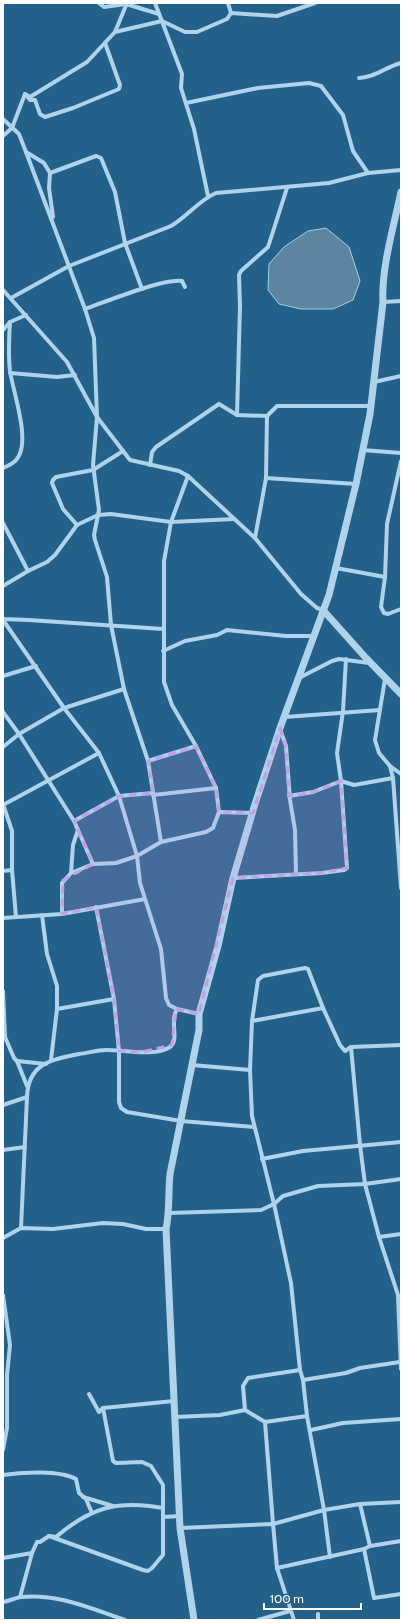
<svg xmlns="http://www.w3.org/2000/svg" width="404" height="1623" font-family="Cabin,sans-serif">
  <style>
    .water { fill: #5b85a1; stroke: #a3d0eb }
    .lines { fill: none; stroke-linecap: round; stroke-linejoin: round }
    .minor { stroke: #afd3ea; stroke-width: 4 }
    .tertiary { stroke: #afd3ea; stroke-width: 7 }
    .marked { fill: #c4a0e2; fill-opacity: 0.2; stroke: #c4a0e2; stroke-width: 3; stroke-dasharray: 8 5; stroke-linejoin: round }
  </style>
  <rect width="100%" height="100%" fill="#23608a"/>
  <polygon class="water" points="326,228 349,247 360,281 353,300 333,309 301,309 279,304 268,290 269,264 284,247 308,231"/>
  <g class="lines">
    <g class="minor">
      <polyline points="99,3 104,7 126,4 159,14"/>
      <polyline points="155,3 182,74 181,88 194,129 208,196"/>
      <polyline points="228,3 231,13"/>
      <polyline points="115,32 127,3"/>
      <path d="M359 78C377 77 385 67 401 63"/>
      <polyline points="25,94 30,97 87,62 115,32 162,21 185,32 197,32 227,19 231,13 277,16 315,3"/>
      <polyline points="27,96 30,100 35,100 40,114 45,117 73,108 119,89 120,85 105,43"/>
      <polyline points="186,103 258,88 309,83 321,86 343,115 353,151 368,173"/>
      <polyline points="3,119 19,134 26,152 85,309 94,338 97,417 93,465 99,510 94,535 95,540 107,577 111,625 124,689 148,761 161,842"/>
      <polyline points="3,136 12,128 25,94"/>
      <polyline points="26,152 44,163 50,173 96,156 101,158 115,192 125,243 142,289"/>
      <polyline points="50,173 49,188 53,217"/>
      <polyline points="3,290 67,362 97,417 130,460 179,471 188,476 255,538 301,594 317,608 323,610"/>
      <path d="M11 298 69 266 171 226C187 217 199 200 216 193L329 183 368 173 401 170"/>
      <polyline points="383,302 401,301"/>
      <path d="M85 309C105 302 164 278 182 281L185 287"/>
      <polyline points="3,330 10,322 26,315"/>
      <polyline points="10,373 57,377 75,375"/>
      <polyline points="374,382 401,376"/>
      <polyline points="267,416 237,415 240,306 239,275 241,271 268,247 287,188"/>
      <polyline points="362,450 401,453"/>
      <polyline points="401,461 387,524 385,577 381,607 384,613 388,614 401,609"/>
      <polyline points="150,465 152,452 156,447 219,404 237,415"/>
      <path d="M3 468C7 466 13 464 16 460 32 443 13 392 10 371 8 354 9 338 10 322"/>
      <polyline points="188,476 171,522 164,561 164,682 172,705 196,746 216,788 219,812"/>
      <polyline points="266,478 356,484"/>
      <polyline points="3,523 28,571"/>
      <polyline points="77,525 63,509 52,483 53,480 56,477 93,470 123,451"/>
      <polyline points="255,538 266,478 267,416 277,406 371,406"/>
      <polyline points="336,568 385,577"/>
      <polyline points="3,586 28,571 47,562 55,555 77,525 98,515 111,514 171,522 234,519"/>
      <polyline points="3,619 29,620 163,629"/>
      <polyline points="3,620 64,708 99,753 119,796 137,856 140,883 161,949 166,998 169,1005 177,1009"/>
      <polyline points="163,651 185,641 217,635 227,630 286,636 314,636"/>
      <polyline points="346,659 343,711 337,753 341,781 354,785 393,778"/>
      <polyline points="3,676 36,666"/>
      <polyline points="299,678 332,661 339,659 369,663"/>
      <polyline points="385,679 375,740 379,753 390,766 393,778 401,888"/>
      <polyline points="3,712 19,734 74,821 93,864"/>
      <polyline points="285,717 380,710"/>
      <polyline points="280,729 286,746 290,800 295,830 296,874"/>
      <polyline points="3,747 19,734 64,708 124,689"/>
      <polyline points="148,761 196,746"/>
      <polyline points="390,766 401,774"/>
      <polyline points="153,795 216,788"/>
      <polyline points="3,804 12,831 12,870 16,917"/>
      <polyline points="3,805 99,753"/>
      <polyline points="74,821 119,796 153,793"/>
      <polyline points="3,871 12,870"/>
      <polyline points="71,873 93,864 116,863 137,856 161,842 206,832 213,828 219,812 253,813"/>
      <polyline points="233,878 322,873 344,870 347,868 341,781 313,792 289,796"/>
      <polyline points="96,907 114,999 119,1051 119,1102 121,1108 127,1112 181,1121 254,1127"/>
      <polyline points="62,914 62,883 71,873 73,845 78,830"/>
      <polyline points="42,915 47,954 57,986 57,1009 51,1060"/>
      <polyline points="3,918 62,914 145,899"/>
      <polyline points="3,991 5,1037 14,1058 17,1061 46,1064"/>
      <polyline points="57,1009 114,999"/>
      <polyline points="252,1021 323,1008"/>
      <polyline points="351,1047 401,1045"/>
      <polyline points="17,1061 27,1086"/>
      <polyline points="192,1065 250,1070"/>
      <path d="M3 1105 27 1097C28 1064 51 1059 79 1054 88 1053 97 1050 106 1050 124 1050 155 1057 170 1047 180 1039 169 1022 177 1009L199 1014"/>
      <polyline points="3,1150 25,1147"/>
      <polyline points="262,1159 303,1151 401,1142"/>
      <polyline points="169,1213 261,1210 274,1204 283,1196 318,1186 365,1184 401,1179"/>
      <polyline points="21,1228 27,1097"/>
      <polyline points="379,1237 401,1234"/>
      <polyline points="3,1238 21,1228 53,1229 103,1223 123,1224 146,1229 166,1229"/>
      <polyline points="3,1295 10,1345 7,1375 7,1428 3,1450"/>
      <polyline points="303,1380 346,1373 360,1368 400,1362"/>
      <polyline points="89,1394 99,1412 103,1408 113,1461 116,1463 142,1462 151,1466 163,1485 163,1517"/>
      <polyline points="103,1408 174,1401"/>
      <polyline points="245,1410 265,1422 307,1416 303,1380 300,1370 291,1283 274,1204 252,1116 250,1070 252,1021 258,980 263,976 305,968 308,969 323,1008 340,1045 345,1051 351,1047 360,1145 365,1184 379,1237 398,1295 401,1369"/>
      <polyline points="307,1416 324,1510 330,1557"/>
      <polyline points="175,1417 220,1415 245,1410 243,1386 248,1378 300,1370"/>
      <polyline points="265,1422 273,1524 324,1510 360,1504 401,1502"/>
      <polyline points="311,1430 343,1423 401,1419"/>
      <path d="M3 1475C21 1472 60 1470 76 1479L79 1493 86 1499 92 1513"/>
      <polyline points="83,1497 113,1506"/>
      <polyline points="360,1504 370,1546"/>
      <polyline points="180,1528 273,1524 277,1568 294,1620"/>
      <polyline points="49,1536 143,1570 148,1571 152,1568 163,1555 163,1517 180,1516"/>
      <polyline points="364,1549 370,1546 401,1541"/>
      <path d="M32 1553 37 1542H40L49 1536 56 1537C91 1507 118 1500 163 1508"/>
      <polyline points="3,1558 32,1553 20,1597"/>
      <polyline points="277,1568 364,1549 374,1598 401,1594"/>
      <path d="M3 1602C9 1601 15 1598 21 1597 57 1593 92 1609 125 1620"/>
      <polyline points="258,1620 290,1611"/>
      <polyline points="318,1620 318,1614"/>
    </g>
    <g class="tertiary">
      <polyline points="323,610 366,658 401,694"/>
      <path d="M194 1620 180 1528 166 1229C170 1211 168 1193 170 1174L199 1030V1014L218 946 233 878 255 804 280 728 329 595 356 484 370 414 383 302C381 269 394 225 401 192"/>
    </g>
  </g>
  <path class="marked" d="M280 728 286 746 289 796 313 792 341 781 347 868 322 873 233 878 199 1014 176 1009 172 1045 142 1052 119 1051 114 999 96 907 62 914 63 880 93 864 74 821 119 796 153 793 148 761 196 746 216 788 219 812 253 813Z"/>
  <rect width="404" height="1623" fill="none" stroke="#ffffff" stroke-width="8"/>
  <path d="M264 1603v6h97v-6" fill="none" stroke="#ffffff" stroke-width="2"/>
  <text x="270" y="1603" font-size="12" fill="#ffffff" stroke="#23608a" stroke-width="3" paint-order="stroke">100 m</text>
</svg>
